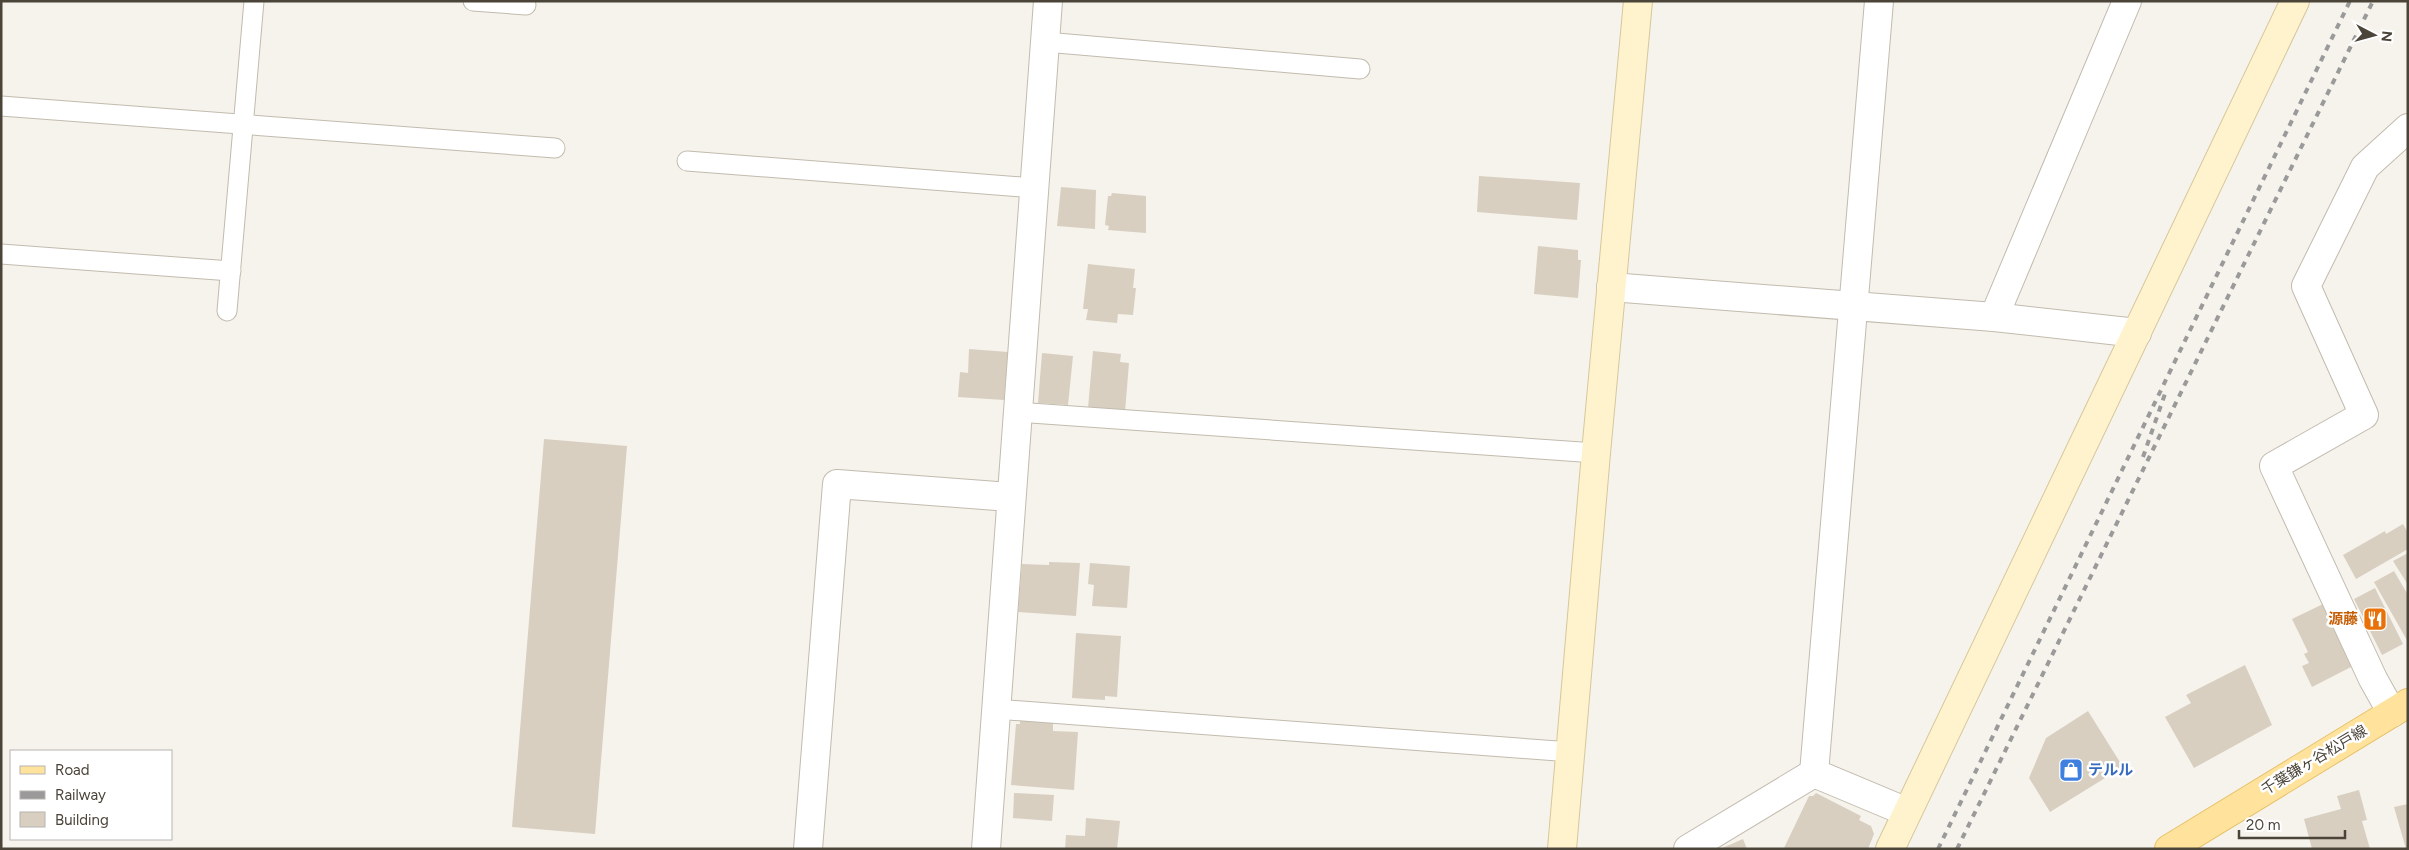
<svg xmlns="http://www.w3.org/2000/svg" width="2409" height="850" font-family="Figtree,'Noto Sans JP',sans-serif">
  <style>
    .building { fill: #d8cfc1 }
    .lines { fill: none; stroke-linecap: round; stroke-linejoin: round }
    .lane-casing { stroke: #c2bbae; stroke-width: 21 }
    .street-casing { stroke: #c2bbae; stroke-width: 30 }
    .secondary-casing { stroke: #d6c79b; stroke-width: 30 }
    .primary-casing { stroke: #e6c16a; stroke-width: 30 }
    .lane { stroke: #fff; stroke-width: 19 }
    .street { stroke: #fff; stroke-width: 28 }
    .secondary { stroke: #fff3cd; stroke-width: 28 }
    .primary { stroke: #ffe39c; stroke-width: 28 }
    .rail { stroke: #9a9a9a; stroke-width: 4; stroke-dasharray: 6 6; stroke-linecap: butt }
    .labels { text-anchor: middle; stroke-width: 5; stroke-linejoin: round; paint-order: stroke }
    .food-label { font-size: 15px; font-weight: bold; fill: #c56008; stroke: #fff; text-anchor: end }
    .street-label { font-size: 15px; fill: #4b4439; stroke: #fff }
    .shop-label { font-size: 15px; font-weight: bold; fill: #366cbe; stroke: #fff; text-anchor: start }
  </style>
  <rect width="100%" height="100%" fill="#f6f3ec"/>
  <g class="building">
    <polygon points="1479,176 1580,183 1577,220 1477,212"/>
    <polygon points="1061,187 1096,190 1095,229 1057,226"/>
    <polygon points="1112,193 1146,196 1146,233 1108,230 1109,226 1105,225 1108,196 1111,196"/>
    <polygon points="1538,246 1578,250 1578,260 1581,260 1578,298 1534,294"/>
    <polygon points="1088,264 1135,269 1133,288 1136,288 1133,315 1118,314 1117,323 1086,320 1088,309 1083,309"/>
    <polygon points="969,349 1008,352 1004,400 958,397 960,372 968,373"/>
    <polygon points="1093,351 1121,354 1120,362 1129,363 1125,412 1088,408"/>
    <polygon points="1042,353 1073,356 1068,405 1038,403"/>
    <polygon points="544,439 627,446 595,834 512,827"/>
    <polygon points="2403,524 2408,533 2408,549 2356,579 2343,555 2385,531 2386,534"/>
    <polygon points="2408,553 2408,585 2393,561"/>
    <polygon points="1049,562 1080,563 1076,616 1018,612 1022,564 1049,565"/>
    <polygon points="1090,563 1130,566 1127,608 1092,606 1094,585 1088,584"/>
    <polygon points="2394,571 2408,595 2408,642 2374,582"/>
    <polygon points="2375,588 2403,644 2382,655 2354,599"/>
    <polygon points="2323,604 2353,666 2312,687 2302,666 2309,663 2304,654 2308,652 2292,619"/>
    <polygon points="1076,633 1121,636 1117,697 1105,696 1105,700 1072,698"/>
    <polygon points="2245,665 2272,725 2194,768 2165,717 2191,703 2186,695"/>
    <polygon points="2088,711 2123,767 2050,812 2029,778 2046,738"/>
    <polygon points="1020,718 1053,721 1053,731 1078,732 1074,790 1011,785 1016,724 1020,724"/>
    <polygon points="2359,790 2367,820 2362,821 2370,849 2312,849 2304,819 2341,809 2337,796"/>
    <polygon points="1014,793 1054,795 1052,821 1013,818"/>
    <polygon points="1816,793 1861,816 1859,820 1871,826 1874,834 1868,849 1784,848 1809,796 1813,796"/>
    <polygon points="2408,804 2408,849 2406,849 2394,807"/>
    <polygon points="1086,818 1120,821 1117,849 1065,849 1066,835 1085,836"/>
    <polygon points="1743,839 1747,849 1720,849"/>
  </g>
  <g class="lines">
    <g class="lane-casing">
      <g id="lane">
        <polyline points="473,1 526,5"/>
        <polyline points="1045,42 1360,69"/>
        <polyline points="1,106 555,148"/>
        <polyline points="687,161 1035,188"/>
        <polyline points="1,254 231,271"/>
        <polyline points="227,311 254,1"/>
        <polyline points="1016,412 1596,453"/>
        <polyline points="995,709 1571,752"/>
      </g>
    </g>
    <g class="street-casing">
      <g id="street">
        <polyline points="1879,1 1814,773 1907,812"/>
        <polyline points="1611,287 1994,317 2137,333"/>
        <polyline points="1994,317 2127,1"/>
        <polyline points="2392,713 2373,679 2274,466 2364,415 2306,286 2365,167 2408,128"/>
        <polyline points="808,849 837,484 1010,497"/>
        <polyline points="986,849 1048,1"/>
        <polyline points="1688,849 1814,773"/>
      </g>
    </g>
    <g class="secondary-casing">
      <g id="secondary">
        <polyline points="1562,849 1596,453 1638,1"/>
        <polyline points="1890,849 2295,1"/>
      </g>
    </g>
    <g class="primary-casing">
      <polyline id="primary" points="2169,849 2408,703"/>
    </g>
    <use href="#lane" class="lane"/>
    <use href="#street" class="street"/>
    <use href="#secondary" class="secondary"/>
    <use href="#primary" class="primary"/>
    <g class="rail">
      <polyline points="2143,457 2166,391"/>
      <polyline points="1938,849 2350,1"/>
      <polyline points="1957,849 2373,1"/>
    </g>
  </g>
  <defs>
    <g id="restaurant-square" transform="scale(1.25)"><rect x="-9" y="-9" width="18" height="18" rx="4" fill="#e8710a" stroke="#fff"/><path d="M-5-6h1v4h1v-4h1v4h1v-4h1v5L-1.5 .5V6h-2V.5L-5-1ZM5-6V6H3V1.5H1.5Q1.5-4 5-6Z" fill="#fff"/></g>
    <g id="shop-square" transform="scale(1.25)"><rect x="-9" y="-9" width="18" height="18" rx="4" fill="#3f7fe0" stroke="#fff"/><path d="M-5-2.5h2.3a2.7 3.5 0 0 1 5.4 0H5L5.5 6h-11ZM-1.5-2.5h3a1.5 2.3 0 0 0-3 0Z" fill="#fff"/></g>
  </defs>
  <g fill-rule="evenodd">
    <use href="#restaurant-square" x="2375" y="619"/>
    <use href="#shop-square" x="2071" y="770"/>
  </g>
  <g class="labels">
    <g class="food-label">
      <text x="2358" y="624">源藤</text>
    </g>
    <g class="street-label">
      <text transform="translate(2314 760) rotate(-31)" y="5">千葉鎌ヶ谷松戸線</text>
    </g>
    <g class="shop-label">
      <text x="2088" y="775">テルル</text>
    </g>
  </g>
  <rect width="2409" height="850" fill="none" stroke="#4b4439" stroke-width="5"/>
  <rect x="10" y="750" width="162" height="90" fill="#ffffff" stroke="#b7b4b0"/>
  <rect x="20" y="766" width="25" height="8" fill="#ffe39c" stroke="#b7b4b0"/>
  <text x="55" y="775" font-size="15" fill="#4b4439">Road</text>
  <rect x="20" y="791" width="25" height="8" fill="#9a9a9a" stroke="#b7b4b0"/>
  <text x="55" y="800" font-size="15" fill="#4b4439">Railway</text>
  <rect x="20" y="812" width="25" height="15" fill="#d8cfc1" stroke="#b7b4b0"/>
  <text x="55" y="825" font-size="15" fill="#4b4439">Building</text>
  <g transform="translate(2374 35) rotate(96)" stroke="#ffffff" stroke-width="4" paint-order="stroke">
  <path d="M0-4L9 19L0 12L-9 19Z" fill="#4b4439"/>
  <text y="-8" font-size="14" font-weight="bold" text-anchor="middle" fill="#4b4439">N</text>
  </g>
  <path d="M2239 830v8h106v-8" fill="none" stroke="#4b4439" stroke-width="2.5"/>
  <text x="2246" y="830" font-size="15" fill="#4b4439" stroke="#ffffff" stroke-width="4" paint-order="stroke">20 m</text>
</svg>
